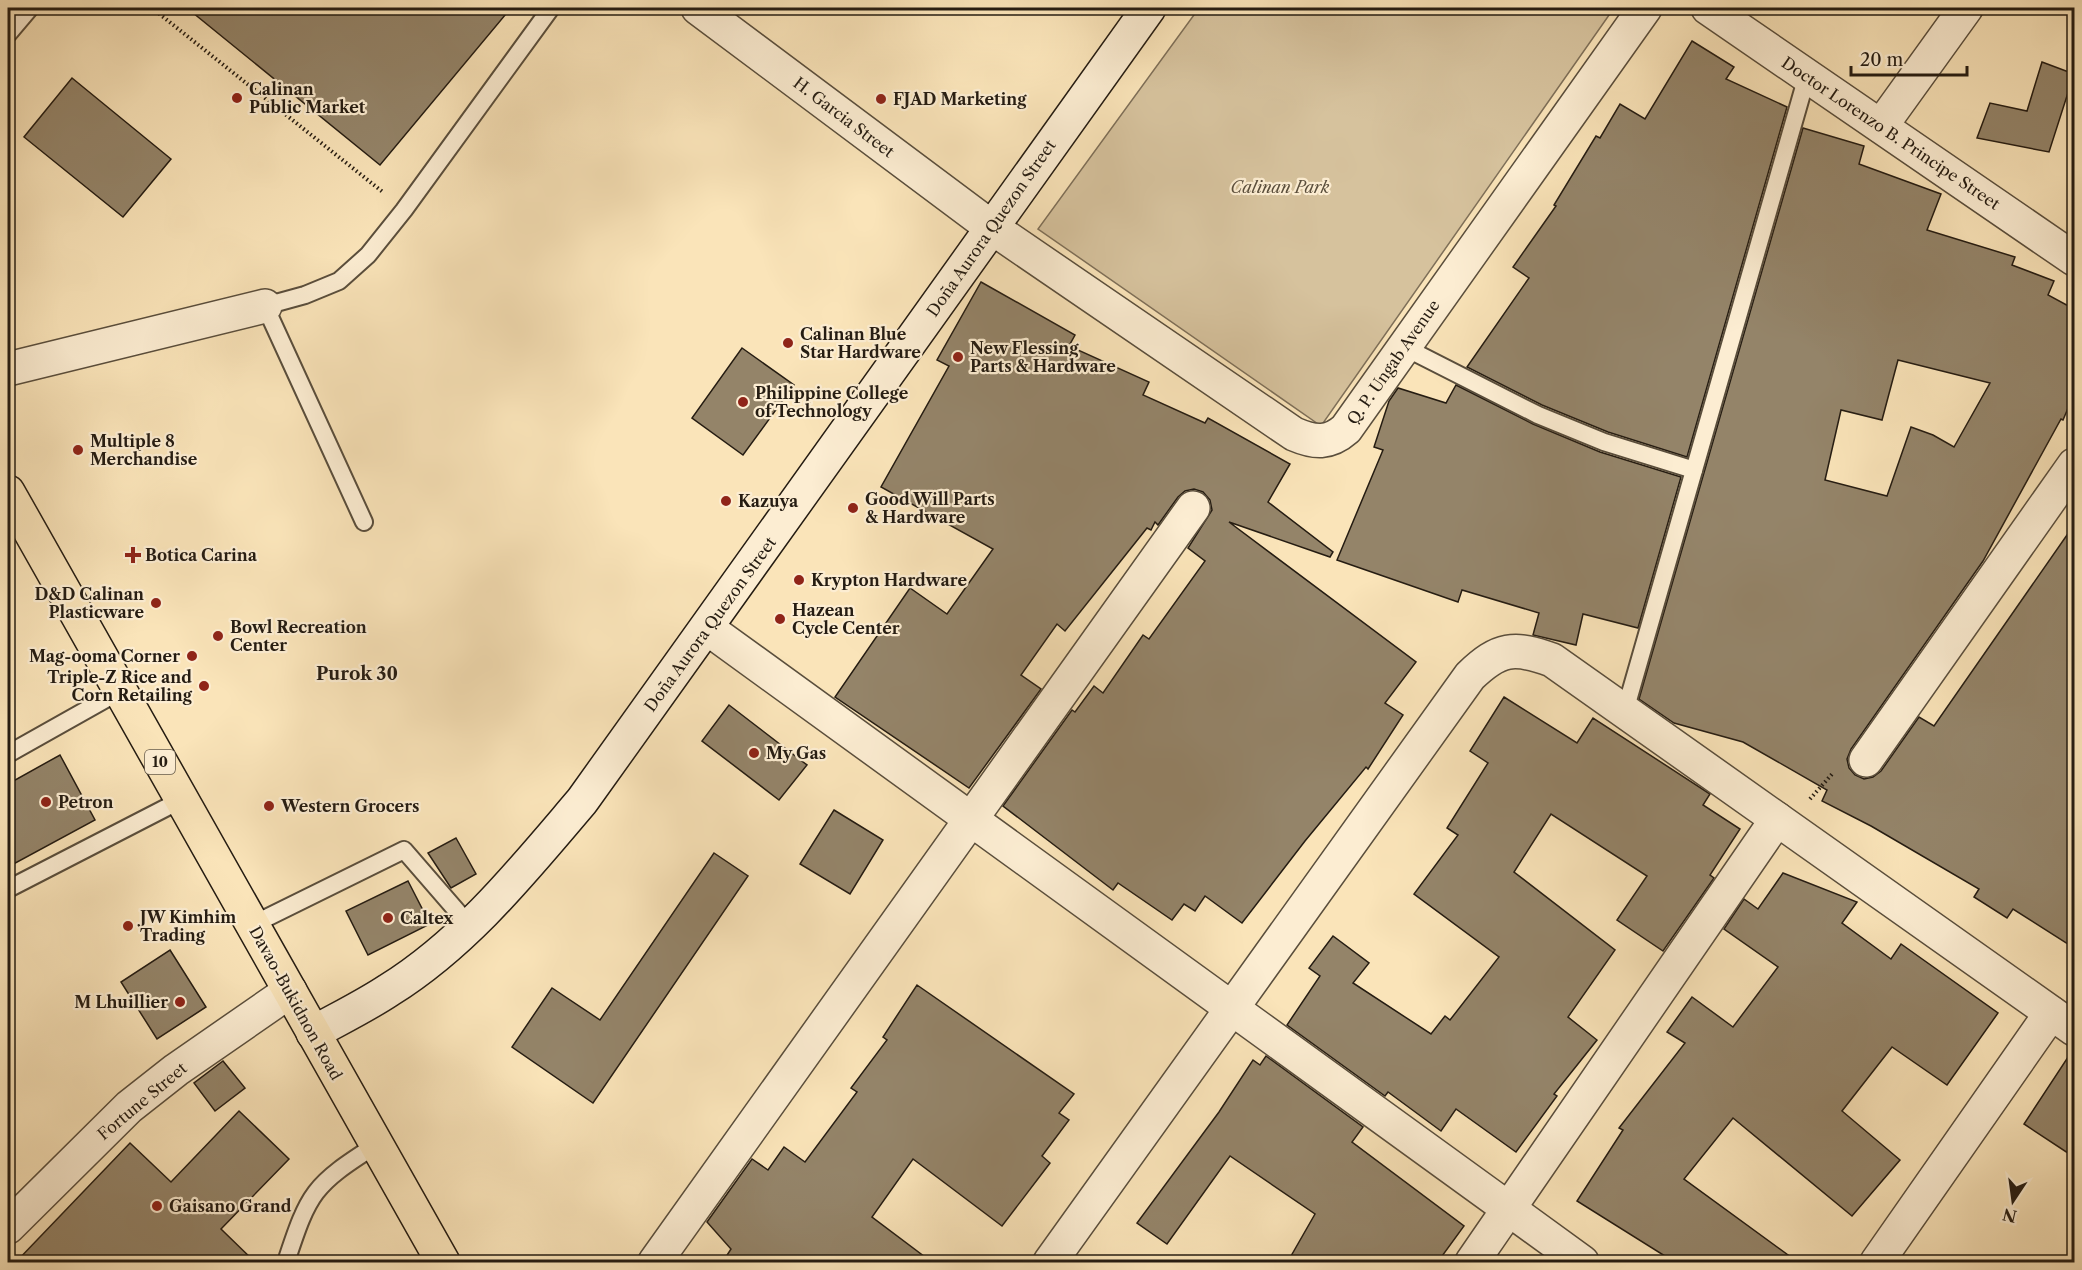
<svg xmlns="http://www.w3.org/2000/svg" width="2082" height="1270" font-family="'Libre Caslon Text',serif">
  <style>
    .green { fill: #d6c29d; stroke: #7e6f58; stroke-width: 1.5 }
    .building { fill: #948469; stroke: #251c12; stroke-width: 1.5; fill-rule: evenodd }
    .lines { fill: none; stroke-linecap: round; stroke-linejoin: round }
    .lane-casing { stroke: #5a4e3c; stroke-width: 20 }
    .street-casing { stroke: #5a4e3c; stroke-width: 36 }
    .secondary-casing { stroke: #251c12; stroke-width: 36 }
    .highway-casing { stroke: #251c12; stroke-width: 36 }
    .path { stroke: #251c12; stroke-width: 4; stroke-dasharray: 1.5 3; stroke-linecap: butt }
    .lane { stroke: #fcedd2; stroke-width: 16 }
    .street { stroke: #fcedd2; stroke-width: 33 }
    .secondary { stroke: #fcedd2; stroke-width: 33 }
    .highway { stroke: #fae4b9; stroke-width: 33 }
    .poi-dot { fill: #8f2418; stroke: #fcedd2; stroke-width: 2 }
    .labels { text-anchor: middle; stroke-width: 4.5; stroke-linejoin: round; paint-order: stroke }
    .shield { fill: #fcedd2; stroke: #665b4c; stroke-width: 1.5 }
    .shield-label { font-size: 15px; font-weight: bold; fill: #251c12 }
    .poi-label { font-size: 16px; font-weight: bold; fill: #251c12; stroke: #fcedd2; text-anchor: start }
    .street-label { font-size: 16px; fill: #251c12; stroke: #fcedd2 }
    .park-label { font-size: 16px; font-style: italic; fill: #5a4e3c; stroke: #fcedd2 }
    .neighbourhood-label { font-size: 18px; font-weight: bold; fill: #251c12; stroke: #fcedd2 }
  </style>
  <rect width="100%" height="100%" fill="#fae4b9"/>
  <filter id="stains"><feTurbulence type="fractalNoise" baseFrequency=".00333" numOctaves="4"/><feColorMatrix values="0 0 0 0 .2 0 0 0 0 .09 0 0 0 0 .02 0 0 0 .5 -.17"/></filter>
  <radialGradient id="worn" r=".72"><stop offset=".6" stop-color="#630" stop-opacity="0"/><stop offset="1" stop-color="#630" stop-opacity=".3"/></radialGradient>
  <polygon class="green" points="1199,8 1614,8 1321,426 1038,229"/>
  <g class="building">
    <polygon points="187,8 511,8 380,165"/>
    <polygon points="1692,41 1734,67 1726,79 1787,107 1687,457 1608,432 1542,405 1467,367 1529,278 1513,267 1556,206 1554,205 1596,136 1600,138 1620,104 1645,119"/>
    <polygon points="2042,62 2074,74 2049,152 1977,138 1990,103 2027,111"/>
    <polygon points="72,78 171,159 123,217 24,137"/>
    <path d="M1803 128 1864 146 1859 164 1941 194 1927 230 2015 257 2012 265 2054 281 2048 295 2074 309V394L2063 420 2061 419 1983 561 1851 749 1847 759 1849 768 1855 775 1864 779 1873 777 1881 771 1919 717 1934 726 2074 525V948L2013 909 2007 918 1974 897 1979 889 1871 826 1822 801 1827 790 1743 742 1674 723 1639 699ZM1898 360 1990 383 1954 447 1933 435 1911 427 1887 496 1825 480 1841 410 1882 420Z"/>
    <polygon points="981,282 1075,335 1069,346 1149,382 1143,395 1205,423 1208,418 1290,464 1268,502 1333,552 1330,557 1229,522 1416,662 1385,703 1403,715 1368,769 1366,767 1305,841 1242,923 1205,896 1195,911 1184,904 1172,920 1118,883 1113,890 1003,806 1072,710 1075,712 1094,686 1103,693 1143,635 1149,639 1205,561 1188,548 1212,510 1210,500 1203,492 1194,489 1185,491 1178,497 1158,525 1155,522 1151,530 1147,528 1065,631 1057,624 1021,675 1041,689 969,788 835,697 910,588 947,614 993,549 881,487 949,366 937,360"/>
    <polygon points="742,348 794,385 743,455 692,418"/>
    <polygon points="1456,385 1533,424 1600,452 1681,477 1638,628 1583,614 1576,645 1533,635 1539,613 1462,590 1458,602 1337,560 1383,450 1374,447 1389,401 1398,388 1446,403"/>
    <polygon points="1504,697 1577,743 1593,718 1710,794 1703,805 1740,829 1710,875 1714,878 1663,951 1617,920 1647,876 1551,814 1514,872 1615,950 1568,1017 1597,1040 1554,1094 1557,1096 1516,1152 1456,1109 1441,1131 1388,1092 1385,1096 1287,1025 1320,976 1309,968 1333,936 1369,963 1353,983 1431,1034 1445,1016 1450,1020 1499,957 1414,894 1458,835 1447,828 1488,763 1470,751"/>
    <polygon points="729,705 807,765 779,800 702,741"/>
    <polygon points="60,755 95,820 8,867 8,784"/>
    <polygon points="834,810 883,840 850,894 800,864"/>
    <polygon points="456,838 476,874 451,888 428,853"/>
    <polygon points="714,853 748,876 593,1103 512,1047 552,988 600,1020"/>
    <polygon points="1783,873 1857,902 1842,923 1891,959 1901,944 1998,1013 1947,1085 1892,1047 1842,1111 1900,1160 1852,1216 1733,1118 1684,1179 1799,1263 1676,1263 1577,1201 1623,1130 1619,1128 1685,1043 1667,1032 1692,997 1733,1027 1778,967 1724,929 1744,899 1758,909"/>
    <polygon points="408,881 430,924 368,955 346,911"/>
    <polygon points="170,950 206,1007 157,1039 121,982"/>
    <polygon points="917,985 1074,1094 1059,1113 1069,1120 1042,1156 1050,1163 1002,1226 913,1159 872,1217 933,1263 722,1263 731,1249 707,1222 752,1159 768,1170 784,1147 805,1162 857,1092 851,1088 887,1040 883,1037"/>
    <polygon points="2074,1048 2074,1157 2024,1124"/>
    <polygon points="1266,1056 1363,1127 1352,1142 1464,1226 1437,1263 1287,1263 1315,1214 1230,1156 1167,1244 1137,1223 1219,1112 1253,1060 1260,1065"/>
    <polygon points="223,1061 245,1088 215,1111 194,1083"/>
    <polygon points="239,1111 289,1159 221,1229 256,1263 15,1263 130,1143 171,1182"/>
  </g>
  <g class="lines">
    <g class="lane-casing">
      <g id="lane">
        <polyline points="8,34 30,8"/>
        <polyline points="1404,347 1538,415 1604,442 1694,470"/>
        <polyline points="364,522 265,306 305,295 339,281 368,255 404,210 551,8"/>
        <polyline points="1625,711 1807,76"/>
        <polyline points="8,754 120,691"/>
        <polyline points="8,889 181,800"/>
        <polyline points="252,925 404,850 469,925"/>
        <path d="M286 1262C309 1192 313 1185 376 1145"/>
      </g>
    </g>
    <g class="street-casing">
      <g id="street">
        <path d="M698 8 991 227 1294 434C1315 443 1329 444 1346 429L1645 8"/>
        <polyline points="1708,8 2074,259"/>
        <polyline points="1881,126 1966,8"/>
        <polyline points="8,369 265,306"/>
        <polyline points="707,628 1582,1262"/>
        <polyline points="1866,760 2074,465"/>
        <polyline points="8,1227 129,1107 176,1070 290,991"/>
        <polyline points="655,1262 1193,508"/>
        <path d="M1050 1262 1470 676C1499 648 1514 646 1552 660L2074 1029"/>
        <polyline points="1472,1262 1777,819"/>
        <polyline points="1877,1262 2051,1013"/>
      </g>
    </g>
    <g class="secondary-casing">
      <path id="secondary" d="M313 1033C338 1019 365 1006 389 990 466 942 524 869 582 801L1149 8"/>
    </g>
    <g class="highway-casing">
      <polyline id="highway" points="8,492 443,1262"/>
    </g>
    <g class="path">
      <polyline points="152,8 384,193"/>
      <polyline points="1810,799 1833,773"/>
    </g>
    <use href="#lane" class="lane"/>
    <use href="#street" class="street"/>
    <use href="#secondary" class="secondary"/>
    <use href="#highway" class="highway"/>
  </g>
  <g class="poi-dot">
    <circle cx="237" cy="98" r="6"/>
    <circle cx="881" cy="99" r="6"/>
    <circle cx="788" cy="343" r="6"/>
    <circle cx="958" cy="357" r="6"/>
    <circle cx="743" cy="402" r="6"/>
    <circle cx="78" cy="450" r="6"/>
    <circle cx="726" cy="501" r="6"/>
    <circle cx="853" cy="508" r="6"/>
    <path d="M130 546h6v6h6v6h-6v6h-6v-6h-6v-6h6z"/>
    <circle cx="799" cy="580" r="6"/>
    <circle cx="156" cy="603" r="6"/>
    <circle cx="780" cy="619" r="6"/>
    <circle cx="218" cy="636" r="6"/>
    <circle cx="192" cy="656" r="6"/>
    <circle cx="204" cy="686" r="6"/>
    <circle cx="754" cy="753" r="6"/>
    <circle cx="46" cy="802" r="6"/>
    <circle cx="269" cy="806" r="6"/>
    <circle cx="388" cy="918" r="6"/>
    <circle cx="128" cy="926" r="6"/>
    <circle cx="180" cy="1002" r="6"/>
    <circle cx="157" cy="1206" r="6"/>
  </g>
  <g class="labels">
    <rect class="shield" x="145" y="750" width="30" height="24" rx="4.5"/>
    <g class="shield-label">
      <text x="160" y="767">10</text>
    </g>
    <g class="poi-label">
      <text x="249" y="95">Calinan<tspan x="249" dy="18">Public Market</tspan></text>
      <text x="893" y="105">FJAD Marketing</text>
      <text x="800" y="340">Calinan Blue<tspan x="800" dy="18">Star Hardware</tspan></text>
      <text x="970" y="354">New Flessing<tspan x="970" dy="18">Parts &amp; Hardware</tspan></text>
      <text x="755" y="399">Philippine College<tspan x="755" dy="18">of Technology</tspan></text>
      <text x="90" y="447">Multiple 8<tspan x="90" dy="18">Merchandise</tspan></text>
      <text x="865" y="505">Good Will Parts<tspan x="865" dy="18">&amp; Hardware</tspan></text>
      <text x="738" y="507">Kazuya</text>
      <text x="145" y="561">Botica Carina</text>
      <text x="811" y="586">Krypton Hardware</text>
      <text x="144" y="600" text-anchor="end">D&amp;D Calinan<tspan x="144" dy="18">Plasticware</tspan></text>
      <text x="792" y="616">Hazean<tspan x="792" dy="18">Cycle Center</tspan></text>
      <text x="230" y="633">Bowl Recreation<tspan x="230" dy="18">Center</tspan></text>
      <text x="180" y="662" text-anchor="end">Mag-ooma Corner</text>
      <text x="192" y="683" text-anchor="end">Triple-Z Rice and<tspan x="192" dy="18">Corn Retailing</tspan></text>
      <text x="766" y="759">My Gas</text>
      <text x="58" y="808">Petron</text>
      <text x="281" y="812">Western Grocers</text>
      <text x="140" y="923">JW Kimhim<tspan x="140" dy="18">Trading</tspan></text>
      <text x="400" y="924">Caltex</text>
      <text x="168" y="1008" text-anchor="end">M Lhuillier</text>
      <text x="169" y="1212">Gaisano Grand</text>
    </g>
    <g class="street-label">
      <text transform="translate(844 117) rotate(37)" y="6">H. Garcia Street</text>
      <text transform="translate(1891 133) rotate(34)" y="6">Doctor Lorenzo B. Principe Street</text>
      <text transform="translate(991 228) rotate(-55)" y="6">Doña Aurora Quezon Street</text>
      <text transform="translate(1393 362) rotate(-55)" y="6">Q. P. Ungab Avenue</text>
      <text transform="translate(710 624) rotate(-54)" y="6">Doña Aurora Quezon Street</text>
      <text transform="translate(296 1003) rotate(61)" y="6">Davao-Bukidnon Road</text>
      <text transform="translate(142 1101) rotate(-40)" y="6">Fortune Street</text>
    </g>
    <g class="park-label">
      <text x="1280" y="193">Calinan Park</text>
    </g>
    <g class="neighbourhood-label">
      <text x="357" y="680">Purok 30</text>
    </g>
  </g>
  <rect width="2082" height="1270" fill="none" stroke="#fae4b9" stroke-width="30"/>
  <rect x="9" y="9" width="2064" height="1252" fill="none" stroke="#251c12" stroke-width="3"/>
  <rect x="15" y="15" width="2052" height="1240" fill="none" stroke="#251c12" stroke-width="1.5"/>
  <g transform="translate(2013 1201) rotate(193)" stroke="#fcedd2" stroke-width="4.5" paint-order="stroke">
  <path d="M0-4.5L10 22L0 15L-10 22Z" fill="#251c12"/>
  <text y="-9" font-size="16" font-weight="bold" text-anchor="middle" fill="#251c12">N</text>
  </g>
  <path d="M1851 66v9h116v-9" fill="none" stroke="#251c12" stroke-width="3"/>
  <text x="1860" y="66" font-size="18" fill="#251c12" stroke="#fcedd2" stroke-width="4.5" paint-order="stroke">20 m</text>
  <rect width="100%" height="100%" filter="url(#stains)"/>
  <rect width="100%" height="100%" fill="url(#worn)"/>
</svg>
